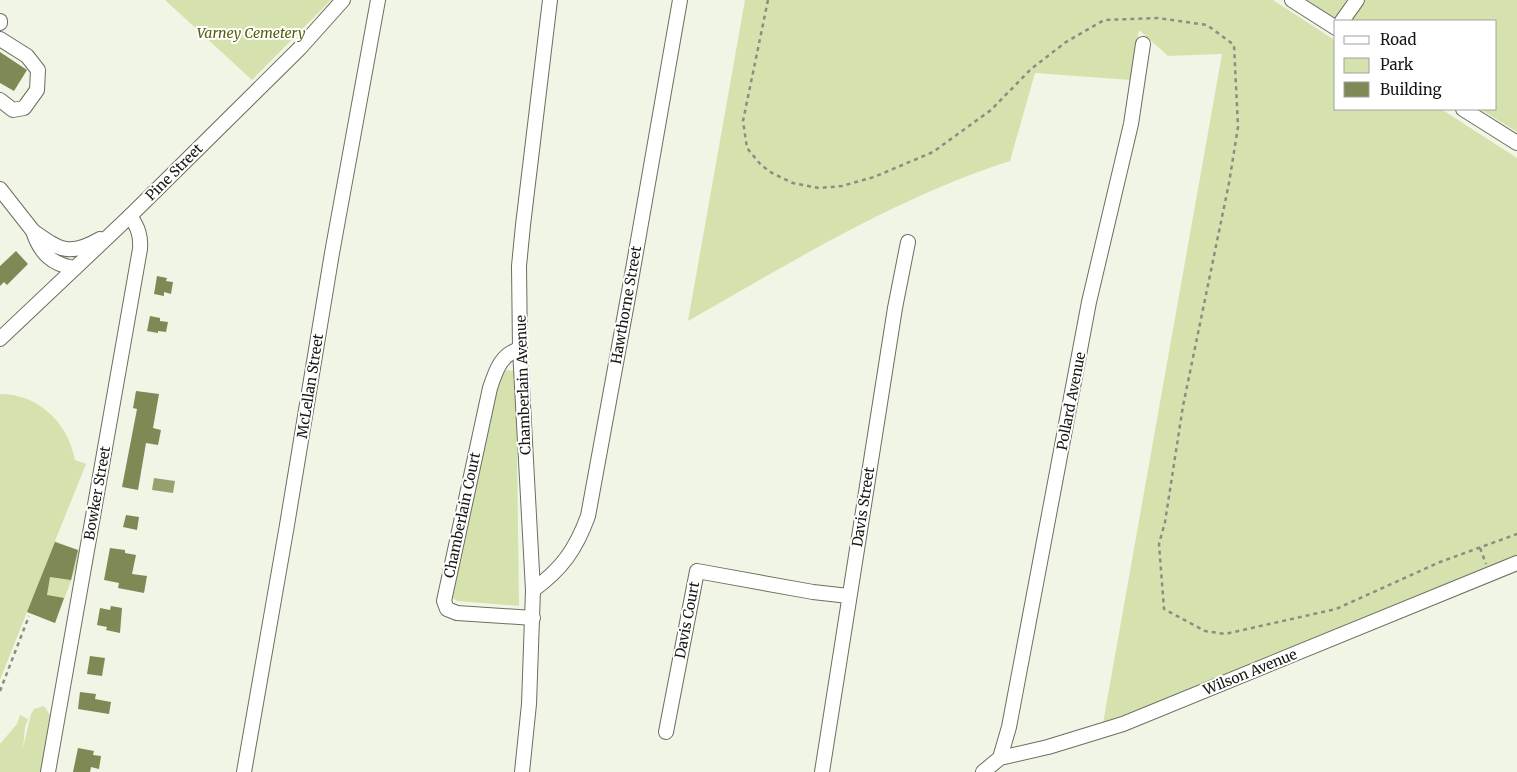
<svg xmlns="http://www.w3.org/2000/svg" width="1517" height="772" font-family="Merriweather,serif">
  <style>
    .green { fill: #d6e2ad }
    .water { fill: #96a16d }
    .building { fill: #7e8955 }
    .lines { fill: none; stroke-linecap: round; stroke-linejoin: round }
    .minor-casing { stroke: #6b6e61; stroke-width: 16 }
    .path { stroke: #8b8d83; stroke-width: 2.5; stroke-dasharray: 4 4; stroke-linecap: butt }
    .minor { stroke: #fff; stroke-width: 14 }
    .labels { text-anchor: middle; stroke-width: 4; stroke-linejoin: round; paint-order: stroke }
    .park-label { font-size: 14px; font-style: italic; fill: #515d05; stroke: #fff }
    .street-label { font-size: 14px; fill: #161712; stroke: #fff }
  </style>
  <rect width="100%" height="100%" fill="#f1f5e6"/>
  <g class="green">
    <polygon points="165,0 331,0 252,80"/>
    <path d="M745 0H1273L1336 41V109H1441L1517 158V563L1103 723 1222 54 1168 56 1139 30 1131 80 1035 73 1010 161C895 198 792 262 688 321Z"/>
    <polygon points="1304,0 1517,0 1517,132 1480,109 1496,109 1496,21 1339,21"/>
    <polygon points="507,370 514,371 516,373 519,606 457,601 451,597 493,392 501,375"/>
    <path d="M0 394C39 394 68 423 75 460L86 464 55 541 82 552 55 623 27 612 0 680Z"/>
    <polygon points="44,706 52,718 43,772 0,772 0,744 17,724 20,715 28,719 25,727 23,748 31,714 34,709"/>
  </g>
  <polygon class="water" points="154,478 175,481 173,493 152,490"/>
  <g class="building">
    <polygon points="0,52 27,70 14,91 0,83"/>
    <polygon points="16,251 28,264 7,285 4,282 0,286 0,266"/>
    <polygon points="157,276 167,278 166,281 173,282 171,294 164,292 164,296 154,294"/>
    <polygon points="150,316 160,318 160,321 168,322 166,332 158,331 158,333 147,331"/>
    <polygon points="136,391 159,394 153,428 161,430 158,445 146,443 138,490 122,487 137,409 133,408"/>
    <polygon points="126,515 139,517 137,530 123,527"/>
    <polygon points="55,542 78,550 71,580 50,577 47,595 64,598 55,623 27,612"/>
    <polygon points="110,548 125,550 125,553 136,555 132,574 147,576 144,593 118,588 119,583 104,580"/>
    <polygon points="111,606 122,608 120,633 106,630 107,627 97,625 100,608 110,610"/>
    <polygon points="90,656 105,658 102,676 87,674"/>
    <polygon points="80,692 96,694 95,699 111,702 109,714 78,709"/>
    <polygon points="78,748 94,751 93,755 101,756 99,769 91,767 90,772 73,772"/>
  </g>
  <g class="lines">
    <g class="minor-casing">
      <g id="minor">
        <polyline points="1292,0 1336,28"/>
        <polyline points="0,21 0,23"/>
        <polyline points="1342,21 1357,0"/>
        <polyline points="0,39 27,56 38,70 37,90 24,108 13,110 0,100"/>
        <polyline points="1463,109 1517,143"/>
        <polyline points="0,189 33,231"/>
        <path d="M75 268C52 265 40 253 33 231 60 250 69 257 100 239"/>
        <polyline points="0,339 130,216 300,48 343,0"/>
        <path d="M520 349C501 354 496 370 490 388L444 601 447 609 457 613 533 618"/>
        <path d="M533 590C562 569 576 549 588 516L629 292 680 0"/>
        <polyline points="666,732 697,571 813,592 849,596"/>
        <polyline points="1000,758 1009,727 1089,302 1131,124 1143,44"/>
        <path d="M48 772 140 249C141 236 138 227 130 216"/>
        <polyline points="244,772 287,525 332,253 378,0"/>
        <polyline points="522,772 529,704 533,590 520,349 519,266 523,225 550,0"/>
        <polyline points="822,772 895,308 908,242"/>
        <polyline points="983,772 1000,758 1048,747 1123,724 1517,563"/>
      </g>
    </g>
    <g class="path">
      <polyline points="768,0 743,121 747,148 761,165 772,173 793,183 819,188 842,186 874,177 933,152 991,110 1031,69 1066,42 1104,20 1158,18 1207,25 1234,45 1238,127 1229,183 1183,406 1165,522 1159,544 1164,609 1205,631 1225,634 1336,609 1440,562 1517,534"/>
      <polyline points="1480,548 1486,564"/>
      <polyline points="0,691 29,616"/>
    </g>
    <use href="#minor" class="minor"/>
  </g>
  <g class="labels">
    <g class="park-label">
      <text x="251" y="38">Varney Cemetery</text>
    </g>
    <g class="street-label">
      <text transform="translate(174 172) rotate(-45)" y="5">Pine Street</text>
      <text transform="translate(626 305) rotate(-80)" y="5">Hawthorne Street</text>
      <text transform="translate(523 385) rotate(-92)" y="5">Chamberlain Avenue</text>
      <text transform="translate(310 386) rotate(-81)" y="5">McLellan Street</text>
      <text transform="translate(1071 401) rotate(-79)" y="5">Pollard Avenue</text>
      <text transform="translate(97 493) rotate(-80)" y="5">Bowker Street</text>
      <text transform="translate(863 507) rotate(-81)" y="5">Davis Street</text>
      <text transform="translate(462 515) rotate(-78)" y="5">Chamberlain Court</text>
      <text transform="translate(687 620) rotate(-79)" y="5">Davis Court</text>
      <text transform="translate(1250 672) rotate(-22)" y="5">Wilson Avenue</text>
    </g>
  </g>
  <rect x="1334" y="20" width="162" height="90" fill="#ffffff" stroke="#a2a2a0"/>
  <rect x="1344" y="36" width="25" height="8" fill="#ffffff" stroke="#a2a2a0"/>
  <text x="1380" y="45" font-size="15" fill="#161712">Road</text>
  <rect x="1344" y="58" width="25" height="15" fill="#d6e2ad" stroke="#a2a2a0"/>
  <text x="1380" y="70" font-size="15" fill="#161712">Park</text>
  <rect x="1344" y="82" width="25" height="15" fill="#7e8955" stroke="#a2a2a0"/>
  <text x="1380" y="95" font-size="15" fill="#161712">Building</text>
</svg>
